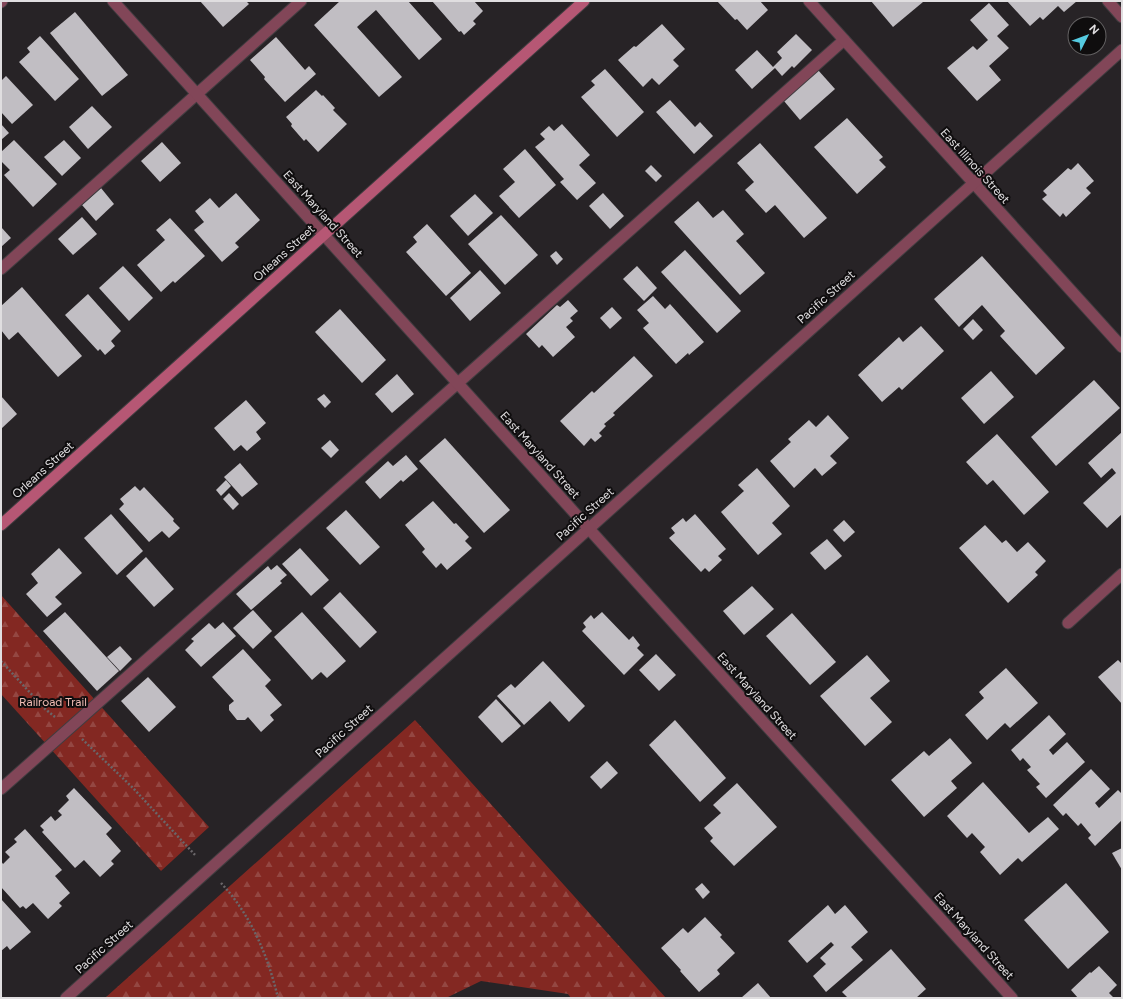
<svg xmlns="http://www.w3.org/2000/svg" width="1123" height="999" font-family="Figtree,sans-serif">
  <style>
    .forest { fill: url(#forest-firs) }
    .building { fill: #c1bec3 }
    .lines { fill: none; stroke-linecap: round; stroke-linejoin: round }
    .service-casing { stroke: #413d40; stroke-width: 13 }
    .minor-casing { stroke: #413d40; stroke-width: 13 }
    .secondary-casing { stroke: #413d40; stroke-width: 13 }
    .path { stroke: #6a6669; stroke-width: 2.5; stroke-dasharray: 2 2; stroke-linecap: butt }
    .service { stroke: #824658; stroke-width: 11 }
    .minor { stroke: #824658; stroke-width: 11 }
    .secondary { stroke: #b65774; stroke-width: 11 }
    .labels { text-anchor: middle; stroke-width: 4; stroke-linejoin: round; paint-order: stroke }
    .street-label { font-size: 12px; fill: #e0dee0; stroke: #0f0d0e }
    .park-label { font-size: 12px; fill: #f0bbb3; stroke: #0f0d0e }
  </style>
  <defs>
    <pattern id="forest-firs" width="22" height="20" patternUnits="userSpaceOnUse"><rect width="22" height="20" fill="#832822"/><path d="M5 1l3.5 6h-7zM16 11l3.5 6h-7z" fill="#944742"/></pattern>
  </defs>
  <rect width="100%" height="100%" fill="#272326"/>
  <g class="forest">
    <polygon points="1,595 209,827 161,871 1,694"/>
    <polygon points="415,720 666,998 571,998 568,994 481,981 446,998 105,998"/>
  </g>
  <g class="building">
    <polygon points="200,1 246,1 249,4 223,27"/>
    <polygon points="340,1 408,1 442,39 419,60 376,10 357,27 402,77 379,97 314,25"/>
    <polygon points="432,1 474,1 483,11 473,21 476,24 464,35 461,31 459,32"/>
    <polygon points="717,1 760,1 768,10 747,30 737,19 735,20"/>
    <polygon points="871,1 922,1 923,2 893,27"/>
    <polygon points="1007,1 1077,1 1064,12 1058,6 1043,20 1040,17 1030,26"/>
    <polygon points="989,3 1009,25 997,36 1009,48 989,66 1001,80 977,101 947,68 973,46 977,50 988,40 970,20"/>
    <polygon points="75,12 128,75 102,96 50,33"/>
    <polygon points="662,24 685,49 673,60 679,66 659,85 652,78 643,87 618,60 634,46 636,47"/>
    <polygon points="796,34 812,50 794,68 792,66 782,76 775,68 752,89 735,70 757,50 773,67 782,58 777,52"/>
    <polygon points="40,36 79,79 55,101 19,62 30,52 27,48"/>
    <polygon points="276,37 305,70 309,66 316,74 285,102 264,79 265,77 250,60"/>
    <polygon points="605,69 644,112 617,137 581,97 595,85 591,81"/>
    <polygon points="818,70 835,89 800,120 784,101"/>
    <polygon points="6,76 33,105 12,124 1,112 1,81"/>
    <polygon points="316,90 322,96 323,95 335,108 333,110 347,124 318,152 306,139 304,141 291,126 292,124 286,117"/>
    <polygon points="670,100 695,127 700,122 713,136 694,154 656,112"/>
    <polygon points="92,106 112,127 88,149 69,127"/>
    <polygon points="847,118 883,157 879,160 886,167 857,194 814,147"/>
    <polygon points="1,124 9,133 1,140"/>
    <polygon points="562,124 590,155 579,165 596,183 577,200 560,182 564,179 535,147 545,139 540,134 549,126 554,131"/>
    <polygon points="14,140 57,184 33,207 4,175 10,170 1,161 1,152"/>
    <polygon points="64,140 81,158 62,176 44,157"/>
    <polygon points="162,142 181,163 160,182 141,161"/>
    <polygon points="760,143 827,218 804,238 775,205 766,213 745,190 754,182 737,163"/>
    <polygon points="525,149 556,185 519,218 499,196 515,182 503,169"/>
    <polygon points="1078,163 1094,181 1086,188 1091,193 1066,217 1063,213 1060,217 1042,199 1047,195 1043,191 1068,168 1071,170"/>
    <polygon points="651,165 662,176 656,182 645,171"/>
    <polygon points="101,188 114,204 96,221 82,205"/>
    <polygon points="236,193 260,220 235,243 239,247 222,262 194,230 204,222 195,211 210,198 219,208"/>
    <polygon points="603,193 624,216 610,229 589,206"/>
    <polygon points="475,194 493,213 468,236 450,216"/>
    <polygon points="698,201 713,218 723,210 744,234 736,241 765,273 740,295 674,222"/>
    <polygon points="501,215 538,255 505,285 468,244"/>
    <polygon points="82,217 97,234 73,255 58,239"/>
    <polygon points="170,218 205,256 175,283 173,281 161,292 137,265 165,240 156,230"/>
    <polygon points="427,224 471,273 446,296 406,252 417,242 413,237"/>
    <polygon points="1,227 11,238 1,247"/>
    <polygon points="685,250 741,311 717,333 661,272"/>
    <polygon points="556,251 563,259 557,265 550,256"/>
    <polygon points="982,256 1065,348 1036,375 1000,336 1005,331 982,305 959,327 934,299"/>
    <polygon points="123,266 153,298 129,321 99,288"/>
    <polygon points="637,266 657,288 644,301 623,279"/>
    <polygon points="480,270 501,293 470,321 450,298"/>
    <polygon points="22,287 82,356 58,377 18,332 9,340 1,330 1,306"/>
    <polygon points="88,294 121,331 111,341 115,346 105,355 100,349 98,351 65,315"/>
    <polygon points="653,296 665,309 670,304 704,342 689,355 688,353 676,364 643,328 649,323 637,310"/>
    <polygon points="568,300 578,311 570,318 573,321 566,327 575,337 553,357 542,345 539,348 526,334 557,305 560,307"/>
    <polygon points="612,307 622,318 610,329 600,318"/>
    <polygon points="340,309 386,360 362,383 315,332"/>
    <polygon points="973,319 983,330 973,340 963,329"/>
    <polygon points="921,326 944,351 902,390 899,387 882,402 858,375 899,337 903,342"/>
    <polygon points="634,356 653,376 613,413 615,415 604,424 606,426 599,433 602,436 595,442 591,438 584,446 560,421 592,391 594,393"/>
    <polygon points="991,371 1014,397 984,424 961,398"/>
    <polygon points="397,374 414,394 392,413 375,394"/>
    <polygon points="1094,380 1120,408 1056,466 1031,437"/>
    <polygon points="324,394 331,402 325,408 317,399"/>
    <polygon points="1,396 17,414 1,429"/>
    <polygon points="246,400 266,423 256,432 261,439 247,451 241,445 234,451 214,428"/>
    <polygon points="828,415 849,438 830,456 837,463 822,476 815,468 794,488 770,461 791,442 788,439 809,420 816,427"/>
    <polygon points="1122,432 1122,514 1107,528 1083,503 1116,473 1112,468 1101,478 1088,463"/>
    <polygon points="997,434 1049,492 1024,515 993,480 987,485 966,462"/>
    <polygon points="445,438 510,510 484,533 419,461"/>
    <polygon points="330,440 339,450 331,458 321,448"/>
    <polygon points="406,455 418,469 403,482 401,480 380,499 365,482 388,461 393,466"/>
    <polygon points="240,463 258,484 242,497 224,477"/>
    <polygon points="757,468 790,506 772,523 782,534 758,555 721,512 744,491 738,485"/>
    <polygon points="226,480 231,486 221,496 216,490"/>
    <polygon points="135,486 140,491 144,487 174,519 173,521 180,528 169,538 162,531 149,542 119,509 124,504 120,499"/>
    <polygon points="229,493 239,504 233,510 223,499"/>
    <polygon points="433,501 454,524 456,523 469,537 465,541 472,548 447,570 441,563 436,568 422,552 425,549 405,525"/>
    <polygon points="346,510 380,547 360,565 326,528"/>
    <polygon points="111,514 143,551 117,575 84,538"/>
    <polygon points="695,514 726,549 718,556 722,560 709,572 705,568 701,572 669,538 675,533 671,528 683,518 686,522"/>
    <polygon points="844,520 855,532 844,542 833,530"/>
    <polygon points="985,525 1002,543 1006,540 1017,552 1028,542 1046,561 1035,572 1038,575 1008,603 959,548"/>
    <polygon points="827,539 842,556 825,570 810,553"/>
    <polygon points="59,548 82,573 55,597 62,604 47,617 26,594 38,583 31,574"/>
    <polygon points="300,548 329,580 311,596 282,564"/>
    <polygon points="146,557 174,589 154,607 126,576"/>
    <polygon points="277,565 287,575 280,581 282,583 251,610 236,594 268,566 271,570"/>
    <polygon points="752,586 774,609 744,635 723,611"/>
    <polygon points="340,592 377,632 360,648 323,608"/>
    <polygon points="253,610 272,631 253,649 233,628"/>
    <polygon points="65,612 119,671 97,691 43,631"/>
    <polygon points="302,612 346,661 327,678 321,672 312,680 274,637"/>
    <polygon points="602,612 629,640 633,636 640,645 637,648 644,655 624,675 582,631 586,627 583,623 591,615 594,619"/>
    <polygon points="792,613 836,662 810,685 766,636"/>
    <polygon points="223,622 236,636 201,667 185,650 194,641 191,639 209,623 215,629"/>
    <polygon points="120,646 132,659 120,671 107,657"/>
    <polygon points="243,649 271,680 265,686 282,705 270,715 274,720 261,732 248,717 245,720 237,720 229,710 229,705 234,701 212,677"/>
    <polygon points="656,654 676,675 659,691 639,670"/>
    <polygon points="867,655 890,681 870,698 892,722 865,746 820,696"/>
    <polygon points="1118,660 1122,664 1122,704 1098,677"/>
    <polygon points="543,661 585,706 569,722 550,701 524,725 497,696 511,684 515,688"/>
    <polygon points="1006,668 1038,703 1010,728 1005,723 987,740 965,715 984,698 979,692"/>
    <polygon points="148,677 176,707 149,732 121,701"/>
    <polygon points="496,699 521,726 502,743 478,717"/>
    <polygon points="1049,715 1066,734 1049,750 1053,755 1067,742 1085,762 1046,798 1036,787 1040,784 1027,770 1031,767 1023,758 1020,761 1011,750"/>
    <polygon points="675,720 726,778 700,802 649,745"/>
    <polygon points="950,738 972,763 951,781 957,788 924,817 891,780 924,751 929,756"/>
    <polygon points="607,761 618,773 601,789 590,777"/>
    <polygon points="1091,769 1110,789 1095,803 1099,808 1118,790 1122,794 1122,820 1095,846 1088,838 1091,835 1081,823 1078,826 1066,813 1063,816 1053,805"/>
    <polygon points="983,782 1029,833 1048,817 1059,829 1022,862 1018,858 1000,875 980,852 985,847 972,833 967,838 947,816"/>
    <polygon points="737,783 777,827 734,866 710,841 713,838 704,828 721,813 713,805"/>
    <polygon points="74,788 112,828 106,834 121,851 111,861 114,864 100,877 84,860 75,868 42,832 44,830 40,826 51,816 55,821 62,815 58,811 69,800 66,796"/>
    <polygon points="25,829 62,870 55,876 70,893 59,903 62,906 48,919 33,903 26,909 23,906 20,908 1,887 1,861 3,864 10,857 5,852 17,842 14,839"/>
    <polygon points="1122,848 1122,870 1112,853"/>
    <polygon points="702,883 710,892 703,899 695,889"/>
    <polygon points="1066,883 1109,932 1068,969 1024,920"/>
    <polygon points="1,899 31,932 10,950 7,946 1,951"/>
    <polygon points="828,905 835,914 845,905 868,932 851,947 863,960 826,992 813,976 826,964 820,958 834,945 831,942 807,963 788,941"/>
    <polygon points="705,917 722,935 720,937 735,953 717,970 720,974 699,992 680,971 681,970 661,948 683,928 688,933"/>
    <polygon points="891,949 926,989 916,998 848,998 842,992"/>
    <polygon points="1099,966 1117,985 1109,993 1114,998 1078,998 1071,990 1090,972 1091,973"/>
    <polygon points="758,983 771,998 741,998"/>
  </g>
  <g class="lines">
    <g class="service-casing">
      <g id="service">
        <polyline points="1108,1 1122,17"/>
        <polyline points="1,269 301,1"/>
        <polyline points="1,789 844,40"/>
      </g>
    </g>
    <g class="minor-casing">
      <g id="minor">
        <polyline points="113,1 1012,998"/>
        <polyline points="809,1 1122,347"/>
        <polyline points="1,2 2,1"/>
        <polyline points="1068,623 1122,574"/>
        <polyline points="66,998 1122,50"/>
      </g>
    </g>
    <g class="secondary-casing">
      <polyline id="secondary" points="1,525 584,1"/>
    </g>
    <g class="path">
      <polyline points="1,661 45,709 55,717"/>
      <polyline points="82,739 133,788 196,856"/>
      <path d="M221 883C251 915 268 956 278 998"/>
    </g>
    <use href="#service" class="service"/>
    <use href="#minor" class="minor"/>
    <use href="#secondary" class="secondary"/>
  </g>
  <g class="labels">
    <g class="street-label">
      <text transform="translate(975 166) rotate(48)" y="4">East Illinois Street</text>
      <text transform="translate(323 214) rotate(48)" y="4">East Maryland Street</text>
      <text transform="translate(284 253) rotate(-42)" y="4">Orleans Street</text>
      <text transform="translate(826 297) rotate(-42)" y="4">Pacific Street</text>
      <text transform="translate(540 455) rotate(48)" y="4">East Maryland Street</text>
      <text transform="translate(43 470) rotate(-42)" y="4">Orleans Street</text>
      <text transform="translate(585 514) rotate(-42)" y="4">Pacific Street</text>
      <text transform="translate(757 696) rotate(48)" y="4">East Maryland Street</text>
      <text transform="translate(344 731) rotate(-42)" y="4">Pacific Street</text>
      <text transform="translate(974 936) rotate(48)" y="4">East Maryland Street</text>
      <text transform="translate(104 947) rotate(-42)" y="4">Pacific Street</text>
    </g>
    <g class="park-label">
      <text x="53" y="706">Railroad Trail</text>
    </g>
  </g>
  <rect width="1123" height="999" fill="none" stroke="#e0dee0" stroke-width="4"/>
  <g transform="translate(1087 36) rotate(48)"><circle r="19" fill="#0f0d0e" stroke="#636162"/>
  <path d="M0-3L7 15L0 10L-7 15Z" fill="#55cae0"/>
  <text y="-6" font-size="11" font-weight="bold" text-anchor="middle" fill="#e0dee0">N</text>
  </g>
</svg>
